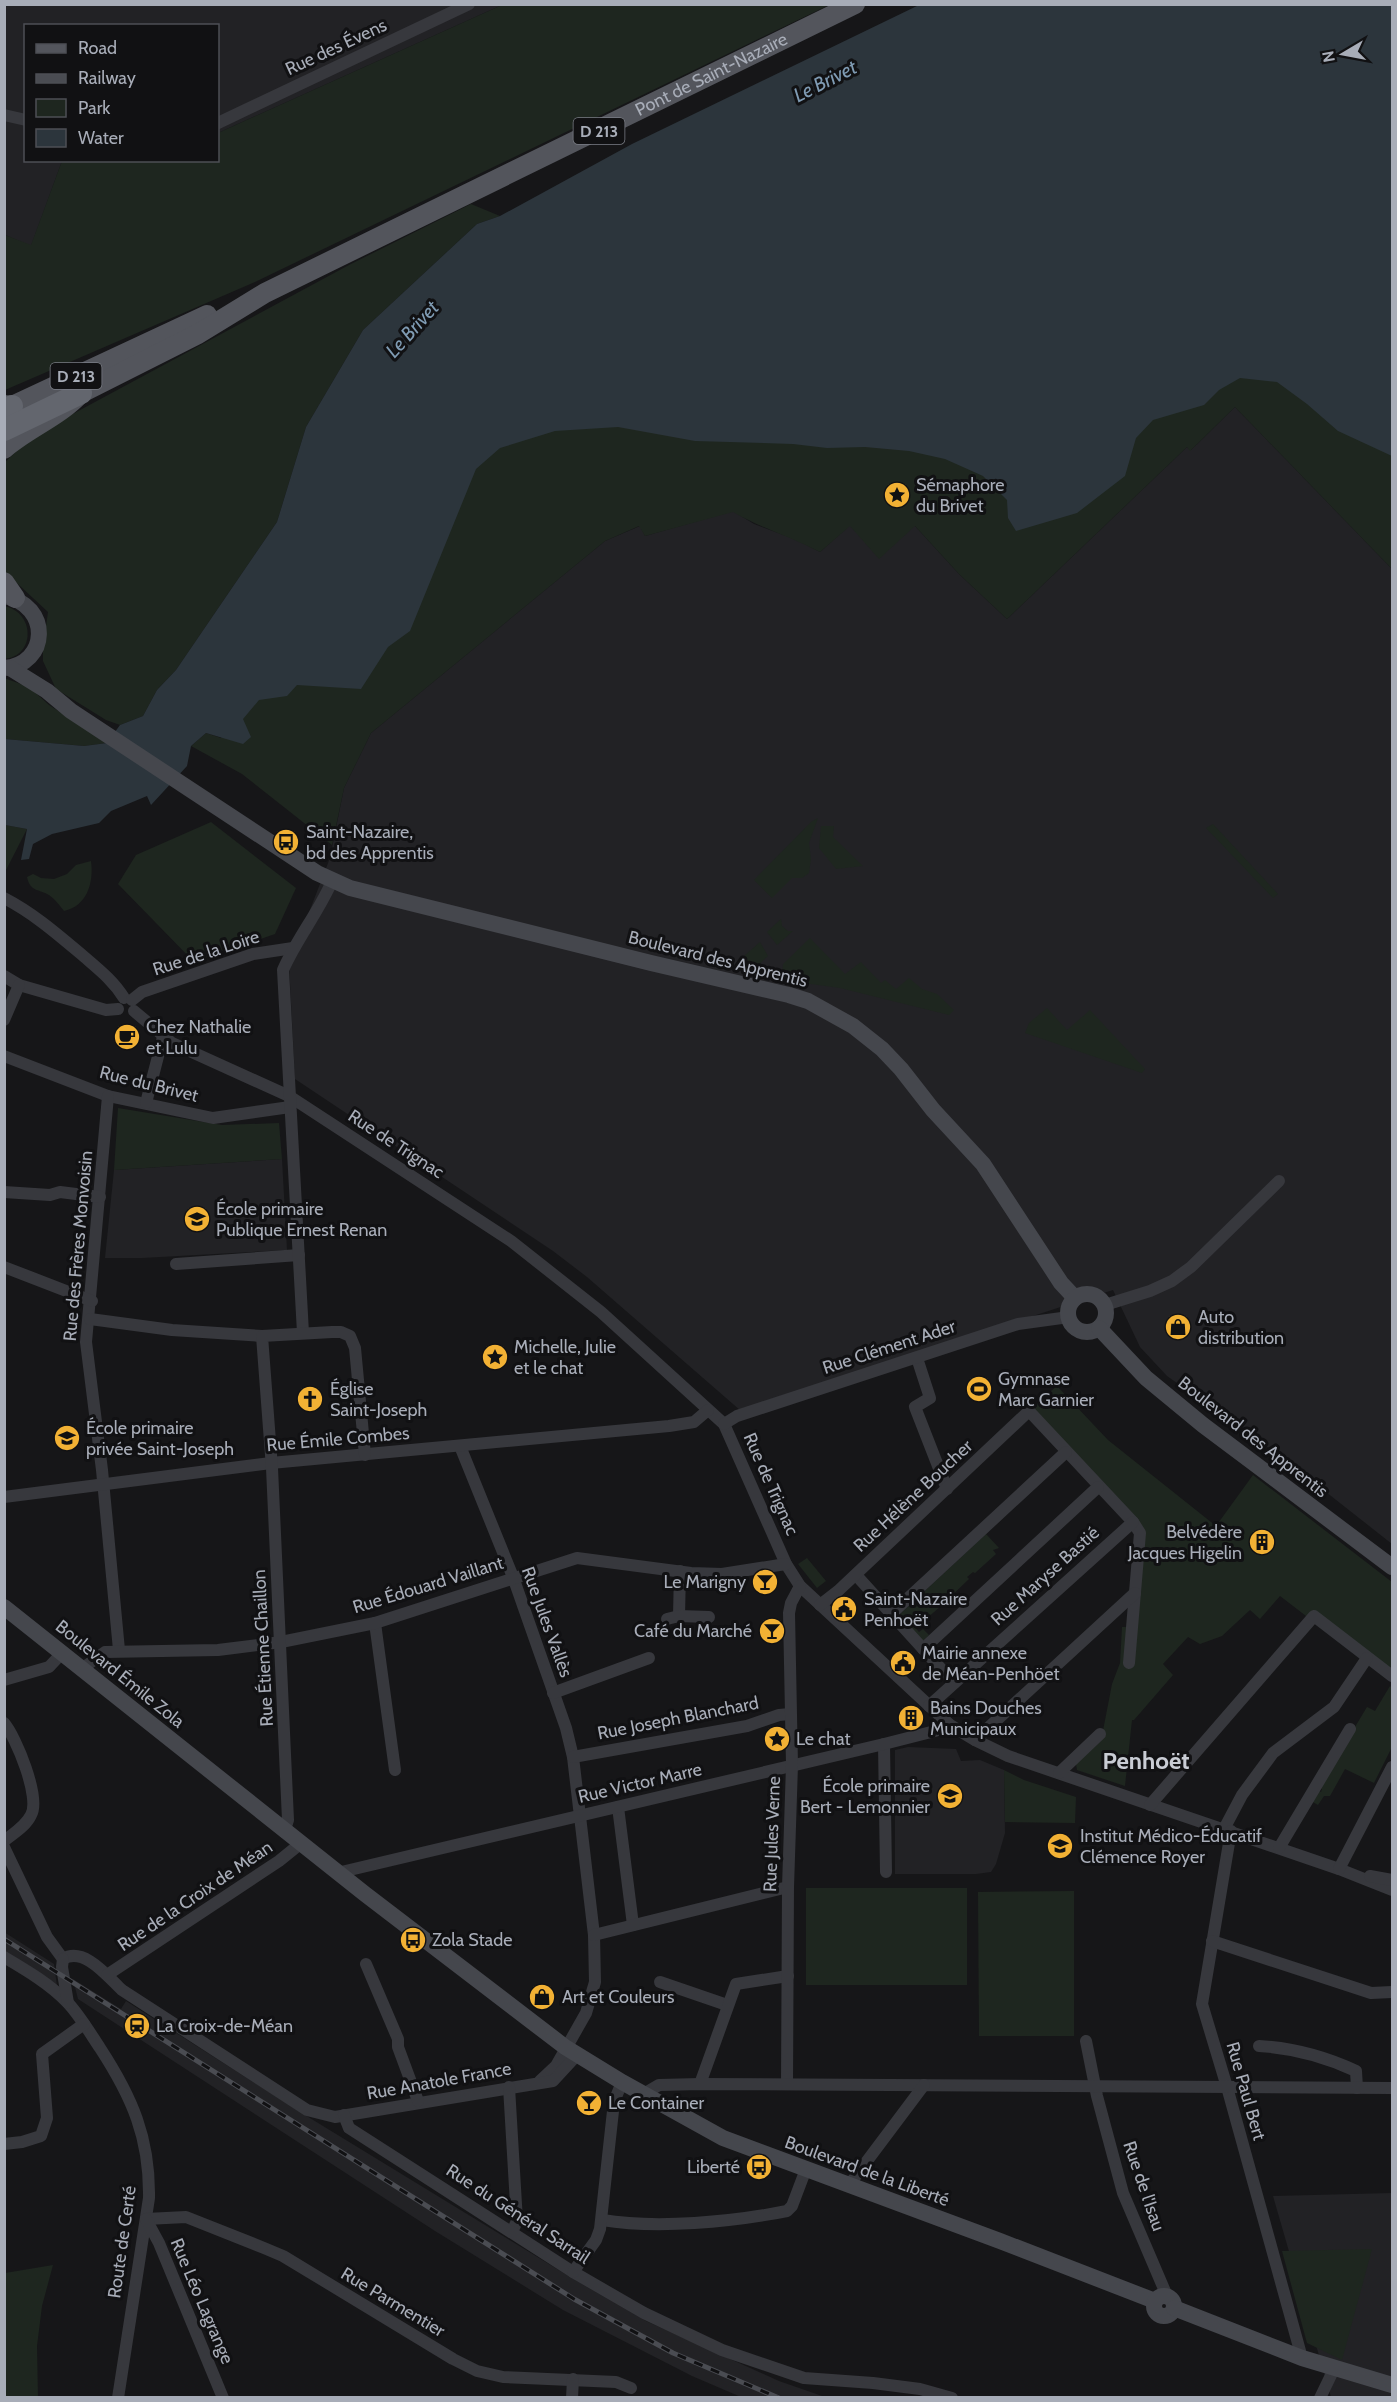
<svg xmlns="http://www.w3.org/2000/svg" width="1397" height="2402" font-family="Cabin,sans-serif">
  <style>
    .built { fill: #222225 }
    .green { fill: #1e261f }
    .water { fill: #2c353c }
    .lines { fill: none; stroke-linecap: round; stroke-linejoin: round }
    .street { stroke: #37383d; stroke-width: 12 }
    .secondary { stroke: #45474d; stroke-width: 16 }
    .primary { stroke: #53555c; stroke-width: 20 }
    .highway { stroke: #63666e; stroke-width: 22 }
    .rail-casing { stroke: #4a4c52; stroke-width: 5 }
    .rail { stroke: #111113; stroke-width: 3; stroke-dasharray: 9; stroke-linecap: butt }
    .labels { text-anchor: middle; stroke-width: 6; stroke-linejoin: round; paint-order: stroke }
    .shield { fill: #111113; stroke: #7b7e86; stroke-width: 1.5 }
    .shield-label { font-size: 16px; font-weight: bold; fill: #a8adb8 }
    .street-label { font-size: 18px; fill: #a8adb8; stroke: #111113 }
    .poi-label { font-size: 18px; fill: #a8adb8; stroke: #111113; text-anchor: start }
    .water-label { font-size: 20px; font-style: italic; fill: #7f9bb3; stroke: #111113 }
    .district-label { font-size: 24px; font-weight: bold; fill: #c9ccd4; stroke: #111113 }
  </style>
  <rect width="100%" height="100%" fill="#161618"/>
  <g class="built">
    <polygon points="4,5 502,5 218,133 218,26 26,26 26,160 62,161 31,246 5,235"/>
    <polygon points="1235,407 1392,569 1392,1544 1279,1455 1167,1376 1140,1347 1113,1290 741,1411 587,1277 553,1251 295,1079 289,964 330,858 344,788 371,733 605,541 640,526 645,536 733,511 754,524 797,540 820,552 849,526 915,526 959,574 1007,619 1187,447 1191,450"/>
    <polygon points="282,1159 287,1250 142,1258 105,1258 114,1170"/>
    <polygon points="908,1747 956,1749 961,1761 980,1760 1004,1770 1005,1833 996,1864 991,1872 976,1874 895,1874 895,1750"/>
    <polygon points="4,1932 54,1964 57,1986 5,1952"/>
    <polygon points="73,1979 121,2009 126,2001 305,2115 575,2280 646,2321 779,2381 825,2397 741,2397 692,2376 563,2310 435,2231 78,1999"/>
    <polygon points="1392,2193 1392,2397 1331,2397 1273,2196"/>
  </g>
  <g class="green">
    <polygon points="502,5 829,5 255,282 5,390 5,235 31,245 62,161 218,160 218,133"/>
    <path d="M1392 5V569L1235 407 1190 451 1187 447 1007 619 959 574 915 526 879 559 850 526 820 552C791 537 761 528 733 512L645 536 639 526 605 541 371 733 344 788 332 845 242 774 191 746 206 733 221 738 356 455Z"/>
    <polygon points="471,204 500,216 477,224 363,330 306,427 277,522 176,670 157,690 143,716 120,725 106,720 56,689 43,661 43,648 48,612 5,572 5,462 20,448 56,423 349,265"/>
    <path d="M4 606C35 612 36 656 4 659Z"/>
    <polygon points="4,678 29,687 49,705 107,743 84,746 5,739"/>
    <polygon points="818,818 809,843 811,859 809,873 802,878 792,878 772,898 754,880 811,822"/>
    <polygon points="211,822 296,888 275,934 194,962 118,884 136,855"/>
    <polygon points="1213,824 1278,894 1273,898 1206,828"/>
    <polygon points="5,825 27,829 5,872"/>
    <polygon points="821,826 834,826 833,837 863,866 836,869 819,848"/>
    <path d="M91 861C94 883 87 906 64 911 60 906 55 899 49 895 39 889 30 892 27 877L33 874 41 878 54 879 67 874 76 865Z"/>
    <polygon points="781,919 782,926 788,931 793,931 777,945 767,932"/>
    <polygon points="810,938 845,974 861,962 881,983 885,980 896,989 909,978 922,989 937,994 954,1010 949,1015 840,988 782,980 783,964"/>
    <polygon points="760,942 768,956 755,968 735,964"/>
    <polygon points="1047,1008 1067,1030 1090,1010 1145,1069 1142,1073 1025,1033 1029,1023"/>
    <polygon points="118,1108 222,1125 279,1123 282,1159 114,1170"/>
    <polygon points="1057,1386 1108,1440 1216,1526 1253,1475 1392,1582 1392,1672 1317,1613 1306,1616 1280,1596 1260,1619 1250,1610 1222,1636 1200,1644 1188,1637 1163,1664 1173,1675 1134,1720 1132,1720 1125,1786 1077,1770 1076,1764 1101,1741 1112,1684 1120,1663 1122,1627 1128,1627 1143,1533 1032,1407"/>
    <polygon points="986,1534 999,1548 993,1550 996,1554 975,1573 973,1572 967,1577 969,1579 947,1600 945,1598 939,1603 941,1606 919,1625 913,1619 910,1622 919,1632 923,1629 929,1635 923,1641 899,1615"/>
    <polygon points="807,1558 826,1581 817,1588 798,1564"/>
    <polygon points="1390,1686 1392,1688 1392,1747 1374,1783 1345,1769 1330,1796 1324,1796 1318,1805 1311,1801 1318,1790 1321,1792 1322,1789 1319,1787 1367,1707 1375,1711"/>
    <polygon points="1004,1770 1024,1780 1076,1797 1075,1823 1005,1822"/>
    <rect x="806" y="1888" width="161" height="97"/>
    <polygon points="1074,1891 1074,2036 979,2036 978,1892"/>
    <polygon points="1372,2249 1342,2360 1307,2343 1282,2251"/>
    <polygon points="53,2265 42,2306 37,2346 38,2397 5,2397 5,2273"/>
  </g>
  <polygon class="water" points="919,5 1392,5 1392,456 1338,431 1307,404 1277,382 1240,378 1219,390 1204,405 1153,420 1136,438 1125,476 1077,513 1016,531 1008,518 1007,500 983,476 945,459 909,451 865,447 827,448 793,444 695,441 618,427 555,431 500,448 476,469 410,631 388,647 361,689 297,685 287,696 259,700 243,719 251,737 243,744 206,733 191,746 187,766 151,805 147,796 111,811 99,823 52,834 33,844 29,859 21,860 27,829 5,825 5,739 84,746 107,743 120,725 143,716 157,690 176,670 277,522 306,427 363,330 477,224 500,216 632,144"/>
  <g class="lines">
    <g class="street">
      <polyline points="4,115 26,120"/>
      <polyline points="218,123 469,4"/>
      <path d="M4 898C33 913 56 933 81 954 97 968 113 980 124 998"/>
      <polyline points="4,976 19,985 106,1010 118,1009"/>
      <polyline points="132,1000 142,992 253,954 293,948"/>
      <polyline points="134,1011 172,1043 289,1096 511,1241 601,1312 724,1424 786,1564 800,1586 950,1725 975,1740 1008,1756 1339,1869 1392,1890"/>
      <polyline points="4,1020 19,985"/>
      <polyline points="4,1056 108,1096 213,1118 290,1107"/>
      <polyline points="108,1096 86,1342 102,1470 119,1650"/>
      <polyline points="146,1103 163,1037"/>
      <polyline points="4,1192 50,1195 60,1192 100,1197"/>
      <polyline points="176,1264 299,1255"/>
      <polyline points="4,1267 92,1301"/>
      <polyline points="1105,1305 1150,1291 1172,1281 1191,1267 1279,1181"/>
      <polyline points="90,1319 172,1330 262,1336"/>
      <path d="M303 1333 283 970C297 938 319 912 333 879"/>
      <polyline points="917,1358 930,1398 915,1407 947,1489"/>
      <polyline points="724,1424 737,1416 1018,1324 1069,1317"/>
      <polyline points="460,1446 513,1577 566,1728 573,1757 594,1935 595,1982 586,2013 556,2066 540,2081"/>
      <polyline points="4,1497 271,1463 669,1426 694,1422 708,1410"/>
      <polyline points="856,1575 954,1683"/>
      <polyline points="820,1605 838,1591 1029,1411 1133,1522 1140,1533 1129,1663"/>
      <polyline points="891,1614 1066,1452"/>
      <polyline points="679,1616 680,1571"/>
      <polyline points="667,1619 679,1616 709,1617"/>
      <polyline points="375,1623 395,1770"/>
      <polyline points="923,1649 1098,1487"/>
      <polyline points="83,1668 105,1652 218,1650 281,1642 375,1623 577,1558 691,1573 722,1574 786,1564"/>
      <polyline points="4,1680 49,1667 63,1652"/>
      <polyline points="553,1693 649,1658"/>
      <polyline points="929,1706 1133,1522"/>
      <path d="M4 1723C16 1737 41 1798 31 1815 26 1826 14 1833 4 1841"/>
      <polyline points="975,1740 1135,1593"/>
      <polyline points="884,1744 886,1872"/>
      <polyline points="573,1757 747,1726 779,1715 790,1714"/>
      <polyline points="1059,1773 1100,1734"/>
      <polyline points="1150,1805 1314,1616 1392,1676"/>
      <polyline points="618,1807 633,1925"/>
      <polyline points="1224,1829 1242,1795 1273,1753 1334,1707 1367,1658"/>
      <polyline points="1231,1831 1202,2004 1227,2087 1302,2358"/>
      <polyline points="284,1832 288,1820 272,1468 262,1336 332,1332 341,1332 350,1336 355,1348 365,1455"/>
      <polyline points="4,1847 47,1937 63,1959"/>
      <polyline points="1279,1848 1350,1729"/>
      <polyline points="1339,1869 1392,1767"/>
      <polyline points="337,1873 884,1744 935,1731 950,1725"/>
      <polyline points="1370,1876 1392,1880"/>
      <polyline points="594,1935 788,1887"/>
      <polyline points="1212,1941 1371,1993 1392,1992"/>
      <path d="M4 1957C26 1970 50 1984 68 2003 80 2016 90 2033 100 2048 132 2097 150 2138 149 2198L118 2398"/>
      <path d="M63 1959C84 1946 108 1977 122 1990L307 2110 335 2117 553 2081 577 2055"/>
      <polyline points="63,1959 62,1967 68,2003"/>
      <polyline points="366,1964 398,2039 398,2047 418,2101"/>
      <polyline points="107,1975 279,1861 300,1844"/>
      <polyline points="660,1982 727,2005"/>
      <polyline points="1086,2041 1097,2096 1123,2193 1167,2296"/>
      <path d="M1259 2046C1294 2048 1324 2056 1356 2071L1357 2088"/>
      <polyline points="700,2084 736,1984 788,1976"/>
      <polyline points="787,2084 788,1887 792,1765 789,1613 791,1603 800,1586"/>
      <polyline points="509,2087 517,2221 512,2232"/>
      <polyline points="642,2095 659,2085 700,2084 1392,2088"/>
      <polyline points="344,2115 349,2128 573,2272 644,2313 722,2350 804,2378 873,2383 920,2389 952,2398"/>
      <polyline points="4,2144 22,2142 41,2136 47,2118 42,2054 84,2024"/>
      <polyline points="849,2185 924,2085"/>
      <polyline points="146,2219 186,2217 264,2248 283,2256 453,2359 477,2371 503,2377 616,2382 631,2388"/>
      <polyline points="146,2219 159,2243 223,2398"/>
      <path d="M602 2220C657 2229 732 2222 787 2211L792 2206 806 2169"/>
      <polyline points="573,2272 596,2240 600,2229 614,2102 622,2082"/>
      <polyline points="572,2398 573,2379"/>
      <polyline points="1320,2398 1334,2369"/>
    </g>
    <g class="secondary">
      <path d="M4 596C52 605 49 665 4 668"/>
      <polyline points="10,668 47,691 71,711 317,873 350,888 651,963 789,995 808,1001 853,1026 882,1049 901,1069 933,1110 983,1164 1061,1283 1075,1298"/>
      <circle cx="1087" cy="1313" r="19"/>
      <polyline points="1099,1328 1146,1378 1203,1425 1392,1567"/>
      <polyline points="4,1607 365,1894 565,2047 622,2082 723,2138 1000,2241 1155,2301"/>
      <circle cx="1164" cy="2306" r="10"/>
      <polyline points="1174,2308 1302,2358 1392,2385"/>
    </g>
    <g class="primary">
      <polyline points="4,405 12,406 207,315"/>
      <path id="s1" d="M4 449C28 428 59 417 81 393L198 334 265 293 855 4"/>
      <polyline points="4,582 15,598"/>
    </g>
    <g class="highway">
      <polyline points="4,410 12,406"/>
      <polyline points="4,430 81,393"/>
    </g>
    <g class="rail-casing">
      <polyline id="rail" points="4,1939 574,2299 673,2353 779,2398"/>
    </g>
    <use href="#rail" class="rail"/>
  </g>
  <defs>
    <g id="sight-disc" transform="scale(1.35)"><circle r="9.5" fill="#f2b134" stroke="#111113"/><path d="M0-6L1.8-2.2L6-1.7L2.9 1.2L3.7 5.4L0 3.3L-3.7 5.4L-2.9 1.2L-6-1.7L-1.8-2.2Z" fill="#111"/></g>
    <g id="bus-disc" transform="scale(1.35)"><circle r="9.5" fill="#f2b134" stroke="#111113"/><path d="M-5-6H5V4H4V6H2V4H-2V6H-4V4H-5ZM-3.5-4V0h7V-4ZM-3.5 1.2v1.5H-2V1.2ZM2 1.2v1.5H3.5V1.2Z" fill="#111"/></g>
    <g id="cafe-disc" transform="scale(1.35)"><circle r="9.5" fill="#f2b134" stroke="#111113"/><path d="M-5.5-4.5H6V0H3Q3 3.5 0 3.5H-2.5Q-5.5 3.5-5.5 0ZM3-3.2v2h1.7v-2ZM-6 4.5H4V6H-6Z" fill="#111"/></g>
    <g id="school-disc" transform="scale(1.35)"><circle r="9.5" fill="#f2b134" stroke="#111113"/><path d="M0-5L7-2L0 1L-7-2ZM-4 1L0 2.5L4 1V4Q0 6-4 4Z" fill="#111"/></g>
    <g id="shop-disc" transform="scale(1.35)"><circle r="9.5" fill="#f2b134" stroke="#111113"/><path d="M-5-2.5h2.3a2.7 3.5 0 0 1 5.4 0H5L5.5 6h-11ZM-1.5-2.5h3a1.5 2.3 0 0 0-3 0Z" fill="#111"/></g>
    <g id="stadium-disc" transform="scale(1.35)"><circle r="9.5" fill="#f2b134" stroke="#111113"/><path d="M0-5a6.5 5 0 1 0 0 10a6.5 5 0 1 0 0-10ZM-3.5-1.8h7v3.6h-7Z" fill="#111"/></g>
    <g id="church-disc" transform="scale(1.35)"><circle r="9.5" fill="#f2b134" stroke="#111113"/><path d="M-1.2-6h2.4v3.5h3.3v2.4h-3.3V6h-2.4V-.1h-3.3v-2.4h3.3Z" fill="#111"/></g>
    <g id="building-disc" transform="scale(1.35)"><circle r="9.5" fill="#f2b134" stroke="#111113"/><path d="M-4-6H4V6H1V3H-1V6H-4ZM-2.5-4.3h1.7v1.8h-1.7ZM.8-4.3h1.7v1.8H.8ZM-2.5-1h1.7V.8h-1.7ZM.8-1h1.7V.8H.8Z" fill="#111"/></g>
    <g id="bar-disc" transform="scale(1.35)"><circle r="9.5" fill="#f2b134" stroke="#111113"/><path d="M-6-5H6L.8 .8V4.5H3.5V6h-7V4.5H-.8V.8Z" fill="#111"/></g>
    <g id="civic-disc" transform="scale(1.35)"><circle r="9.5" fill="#f2b134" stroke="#111113"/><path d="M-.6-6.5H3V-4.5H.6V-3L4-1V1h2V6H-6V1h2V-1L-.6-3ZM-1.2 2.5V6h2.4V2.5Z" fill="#111"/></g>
    <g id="station-disc" transform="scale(1.35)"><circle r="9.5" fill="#f2b134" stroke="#111113"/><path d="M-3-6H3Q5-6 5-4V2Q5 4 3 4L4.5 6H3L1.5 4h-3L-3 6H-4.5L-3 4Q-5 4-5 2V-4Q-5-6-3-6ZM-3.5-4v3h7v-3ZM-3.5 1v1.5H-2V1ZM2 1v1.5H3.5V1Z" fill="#111"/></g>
  </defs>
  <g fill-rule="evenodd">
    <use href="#sight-disc" x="897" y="495"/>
    <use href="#bus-disc" x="286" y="842"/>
    <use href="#cafe-disc" x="127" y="1037"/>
    <use href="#school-disc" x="197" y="1219"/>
    <use href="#shop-disc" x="1178" y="1327"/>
    <use href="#sight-disc" x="495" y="1357"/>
    <use href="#stadium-disc" x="979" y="1389"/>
    <use href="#church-disc" x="310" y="1399"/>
    <use href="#school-disc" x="67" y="1438"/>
    <use href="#building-disc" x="1262" y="1542"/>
    <use href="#bar-disc" x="765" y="1582"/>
    <use href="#civic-disc" x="844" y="1609"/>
    <use href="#bar-disc" x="772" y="1631"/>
    <use href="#civic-disc" x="903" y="1663"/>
    <use href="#building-disc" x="911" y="1718"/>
    <use href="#sight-disc" x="777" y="1739"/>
    <use href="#school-disc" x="950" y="1796"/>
    <use href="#school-disc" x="1060" y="1846"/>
    <use href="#bus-disc" x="413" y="1940"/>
    <use href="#shop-disc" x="542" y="1997"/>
    <use href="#station-disc" x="137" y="2026"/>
    <use href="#bar-disc" x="589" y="2103"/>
    <use href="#bus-disc" x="759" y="2167"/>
  </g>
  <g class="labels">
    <g class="shield">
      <rect x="573.5" y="118" width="51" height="26" rx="4.5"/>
      <rect x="50.5" y="363" width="51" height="26" rx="4.5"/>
    </g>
    <g class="shield-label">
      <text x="599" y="137">D 213</text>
      <text x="76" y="382">D 213</text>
    </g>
    <g class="street-label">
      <text transform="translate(336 47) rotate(-25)" y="6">Rue des Évens</text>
      <text dy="6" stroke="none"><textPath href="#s1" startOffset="802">Pont de Saint-Nazaire</textPath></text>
      <text transform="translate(206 953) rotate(-18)" y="6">Rue de la Loire</text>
      <text transform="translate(718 959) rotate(14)" y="6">Boulevard des Apprentis</text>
      <text transform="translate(149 1084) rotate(14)" y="6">Rue du Brivet</text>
      <text transform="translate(396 1144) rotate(33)" y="6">Rue de Trignac</text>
      <text transform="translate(78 1246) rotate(-85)" y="6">Rue des Frères Monvoisin</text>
      <text transform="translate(889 1347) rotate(-18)" y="6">Rue Clément Ader</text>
      <text transform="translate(1253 1437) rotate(38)" y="6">Boulevard des Apprentis</text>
      <text transform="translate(338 1439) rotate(-5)" y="6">Rue Émile Combes</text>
      <text transform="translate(771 1484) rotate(66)" y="6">Rue de Trignac</text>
      <text transform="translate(913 1496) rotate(-43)" y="6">Rue Hélène Boucher</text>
      <text transform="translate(1045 1576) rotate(-42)" y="6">Rue Maryse Bastié</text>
      <text transform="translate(428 1585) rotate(-17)" y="6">Rue Édouard Vaillant</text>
      <text transform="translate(547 1622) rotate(70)" y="6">Rue Jules Vallès</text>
      <text transform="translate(263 1648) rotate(-93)" y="6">Rue Étienne Chaillon</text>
      <text transform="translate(120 1674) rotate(39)" y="6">Boulevard Émile Zola</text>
      <text transform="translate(678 1718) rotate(-11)" y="6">Rue Joseph Blanchard</text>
      <text transform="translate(640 1783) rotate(-13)" y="6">Rue Victor Marre</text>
      <text transform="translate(772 1834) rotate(-88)" y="6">Rue Jules Verne</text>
      <text transform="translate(195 1896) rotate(-34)" y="6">Rue de la Croix de Méan</text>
      <text transform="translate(439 2081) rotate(-10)" y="6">Rue Anatole France</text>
      <text transform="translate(1246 2091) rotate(74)" y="6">Rue Paul Bert</text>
      <text transform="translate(867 2171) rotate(20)" y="6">Boulevard de la Liberté</text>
      <text transform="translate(1144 2186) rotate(71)" y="6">Rue de l'Isau</text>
      <text transform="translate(518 2214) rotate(33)" y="6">Rue du Général Sarrail</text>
      <text transform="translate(122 2242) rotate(-82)" y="6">Route de Certé</text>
      <text transform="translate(202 2301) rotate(67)" y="6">Rue Léo Lagrange</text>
      <text transform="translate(393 2302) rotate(31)" y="6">Rue Parmentier</text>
    </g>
    <g class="poi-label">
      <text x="916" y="491">Sémaphore<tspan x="916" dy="21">du Brivet</tspan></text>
      <text x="306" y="838">Saint-Nazaire,<tspan x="306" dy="21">bd des Apprentis</tspan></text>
      <text x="146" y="1033">Chez Nathalie<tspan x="146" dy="21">et Lulu</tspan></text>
      <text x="216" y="1215">École primaire<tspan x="216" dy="21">Publique Ernest Renan</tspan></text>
      <text x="1198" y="1323">Auto<tspan x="1198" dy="21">distribution</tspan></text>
      <text x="514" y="1353">Michelle, Julie<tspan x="514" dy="21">et le chat</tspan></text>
      <text x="998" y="1385">Gymnase<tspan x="998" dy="21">Marc Garnier</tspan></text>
      <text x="330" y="1395">Église<tspan x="330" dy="21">Saint-Joseph</tspan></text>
      <text x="86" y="1434">École primaire<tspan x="86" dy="21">privée Saint-Joseph</tspan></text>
      <text x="1242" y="1538" text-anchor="end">Belvédère<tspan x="1242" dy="21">Jacques Higelin</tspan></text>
      <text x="746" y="1588" text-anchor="end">Le Marigny</text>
      <text x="864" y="1605">Saint-Nazaire<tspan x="864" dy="21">Penhoët</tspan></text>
      <text x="752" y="1637" text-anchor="end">Café du Marché</text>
      <text x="922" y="1659">Mairie annexe<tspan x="922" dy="21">de Méan-Penhöet</tspan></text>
      <text x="930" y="1714">Bains Douches<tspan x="930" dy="21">Municipaux</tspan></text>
      <text x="796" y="1745">Le chat</text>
      <text x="930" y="1792" text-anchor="end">École primaire<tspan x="930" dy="21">Bert - Lemonnier</tspan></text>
      <text x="1080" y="1842">Institut Médico-Éducatif<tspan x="1080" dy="21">Clémence Royer</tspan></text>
      <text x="432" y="1946">Zola Stade</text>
      <text x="562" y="2003">Art et Couleurs</text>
      <text x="156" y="2032">La Croix-de-Méan</text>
      <text x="608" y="2109">Le Container</text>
      <text x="740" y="2173" text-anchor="end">Liberté</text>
    </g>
    <g class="water-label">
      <text transform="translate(825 81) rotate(-27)" y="7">Le Brivet</text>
      <text transform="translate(412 329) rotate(-48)" y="7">Le Brivet</text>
    </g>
    <g class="district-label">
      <text x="1146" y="1769">Penhoët</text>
    </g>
  </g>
  <rect width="1397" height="2402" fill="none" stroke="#a8adb8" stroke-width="12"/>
  <rect x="24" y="24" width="195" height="138" fill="#111113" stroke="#4d4f55" stroke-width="1.5"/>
  <rect x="36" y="44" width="30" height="9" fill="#53555c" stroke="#4d4f55" stroke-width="1.5"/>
  <text x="78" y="54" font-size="18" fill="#a8adb8">Road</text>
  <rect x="36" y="74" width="30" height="9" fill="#4a4c52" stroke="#4d4f55" stroke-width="1.5"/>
  <text x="78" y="84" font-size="18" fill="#a8adb8">Railway</text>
  <rect x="36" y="99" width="30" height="18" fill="#1e261f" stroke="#4d4f55" stroke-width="1.5"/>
  <text x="78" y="114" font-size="18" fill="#a8adb8">Park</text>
  <rect x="36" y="129" width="30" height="18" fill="#2c353c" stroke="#4d4f55" stroke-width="1.5"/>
  <text x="78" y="144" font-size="18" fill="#a8adb8">Water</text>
  <g transform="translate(1343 54) rotate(260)" stroke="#111113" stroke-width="4.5" paint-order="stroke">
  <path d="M0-4.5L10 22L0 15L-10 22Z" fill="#a8adb8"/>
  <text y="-9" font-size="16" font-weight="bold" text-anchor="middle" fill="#a8adb8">N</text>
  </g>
</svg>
